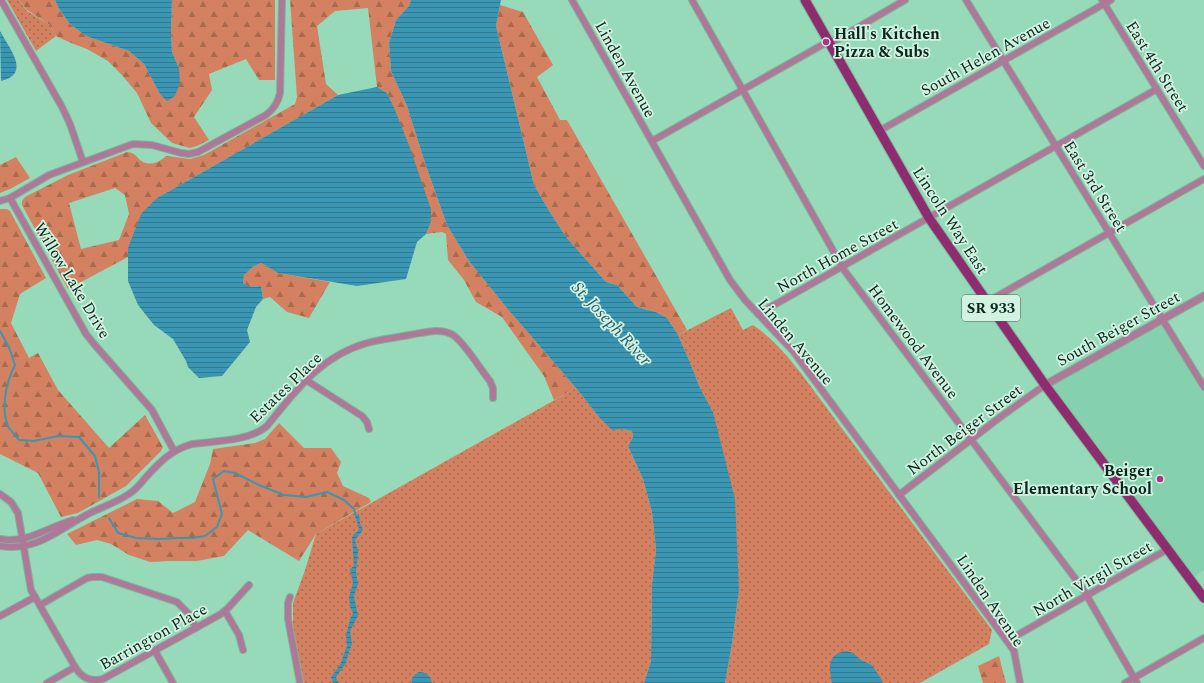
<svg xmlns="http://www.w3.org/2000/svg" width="1204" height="683" font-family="Spectral,serif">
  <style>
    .built { fill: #86d1ad }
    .grass { fill: url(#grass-dots) }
    .forest { fill: url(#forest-firs); fill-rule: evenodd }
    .water { fill: url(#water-rules) }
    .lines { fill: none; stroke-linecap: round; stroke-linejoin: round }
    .stream { stroke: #3b96b3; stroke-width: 2 }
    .minor-casing { stroke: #7bb69a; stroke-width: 8 }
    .tertiary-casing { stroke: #7bb69a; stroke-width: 9 }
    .primary-casing { stroke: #7bb69a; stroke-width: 11 }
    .minor { stroke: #af7899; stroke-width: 6 }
    .tertiary { stroke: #af7899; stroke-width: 7 }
    .primary { stroke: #8f2c6f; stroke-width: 9 }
    .poi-dot { fill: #ae3488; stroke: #d2f3e2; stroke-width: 1.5 }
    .labels { text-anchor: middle; stroke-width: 3.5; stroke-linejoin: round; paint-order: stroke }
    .shield { fill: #d2f3e2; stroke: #476457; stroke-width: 1 }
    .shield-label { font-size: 15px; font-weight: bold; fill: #0b271b }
    .poi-label { font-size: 16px; font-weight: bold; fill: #0b271b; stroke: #d2f3e2; text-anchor: start }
    .street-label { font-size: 16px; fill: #0b271b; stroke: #d2f3e2 }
    .water-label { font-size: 17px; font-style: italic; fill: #295b6b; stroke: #d2f3e2 }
  </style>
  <defs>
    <pattern id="grass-dots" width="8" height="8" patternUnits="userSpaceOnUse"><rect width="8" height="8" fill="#d38160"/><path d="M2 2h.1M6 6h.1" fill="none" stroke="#a96a4e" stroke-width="1.8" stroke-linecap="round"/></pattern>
    <pattern id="forest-firs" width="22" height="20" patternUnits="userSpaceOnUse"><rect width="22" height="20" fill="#d38160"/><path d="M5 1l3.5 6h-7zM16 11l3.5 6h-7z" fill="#a96a4e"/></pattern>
    <pattern id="water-rules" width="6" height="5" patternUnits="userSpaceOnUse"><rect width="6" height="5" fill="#3b96b3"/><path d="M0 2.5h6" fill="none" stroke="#307a91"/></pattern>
  </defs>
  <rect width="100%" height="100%" fill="#97daba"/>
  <polygon class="built" points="1163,320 1204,387 1204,570 1190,579 1045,385"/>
  <g class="grass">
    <polygon points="7,0 19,0 27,11 50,25 56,36 36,51"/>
    <path d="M731 308 743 330 753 325C772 338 786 354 800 372L992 630 989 644 920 683H725L732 644 739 590 713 412 700 388 689 360 678 335Z"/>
    <polygon points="576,388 599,417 622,429 632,431 633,437 628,446 643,479 652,512 656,550 652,584 651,661 644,683 300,683 293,649 293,603 305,570 316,534"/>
  </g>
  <g class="forest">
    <polygon points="19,0 55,0 59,9 70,24 86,36 129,51 144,64 160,94 179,68 172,52 171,31 172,0 275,0 275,80 259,80 246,59 209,74 212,90 194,117 209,140 197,146 190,148 172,143 151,123 137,93 121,74 108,61 87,49 71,43 56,36 50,25 27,10"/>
    <path d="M290 0H411L409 6 396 20 389 43 391 71 407 106 426 166 447 225 469 261 506 307 576 388 554 400 544 376 502 317 476 302 464 280 448 260 446 234 442 232 426 234 431 222 393 105 387 93 377 87 368 8 335 11 317 26 326 84 338 95 157 198 128 248V257L68 289 22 205V201L25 197 68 175 127 152C137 153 136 158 143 162 151 166 160 162 166 156L190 159 204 155 295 104 297 97ZM115 188 125 195 129 214 119 240 81 249 69 203Z"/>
    <polygon points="500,5 523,12 553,65 537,77 560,120 567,120 687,330 678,335 667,318 656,312 637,307 617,285 606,282 566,237 548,209 534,185 496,26"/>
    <polygon points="16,157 30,178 10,189 0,193 0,165"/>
    <polygon points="0,209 7,209 10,211 46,278 20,294 11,323 29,358 38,353 58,390 109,448 145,415 163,447 161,451 126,486 78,513 61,517 38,473 0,454"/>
    <polygon points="261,263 278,273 330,282 309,318 287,312 270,297 263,299 261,286 249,287 243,283 244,275 254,266"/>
    <polygon points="279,423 304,448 331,448 341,462 337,473 343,486 369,498 371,502 316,534 299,561 248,530 224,556 197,561 170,561 150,562 129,555 111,544 97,540 76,545 67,534 137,499 158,501 173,513 195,502 210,464 213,449 255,443 265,439"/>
    <polygon points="999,656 1006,683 983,683 978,666"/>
  </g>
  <g class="water">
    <polygon points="55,0 172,0 171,31 172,52 179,68 180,83 175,96 167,101 160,94 144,64 129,51 86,36 70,24 59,9"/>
    <polygon points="411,0 501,0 496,26 534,185 548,209 566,237 606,282 617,285 637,307 656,312 667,318 678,335 689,360 700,388 713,412 735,499 739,590 732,644 725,683 644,683 651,661 652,584 656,550 652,512 643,479 628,446 633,437 632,431 622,429 612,430 599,417 576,388 506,307 469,261 447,225 426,166 407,106 391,71 389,43 396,20 409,6"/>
    <path d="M0 31C9 48 32 74 1 81Z"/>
    <polygon points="377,87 387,93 393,105 410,148 431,209 431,222 426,234 417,242 406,279 357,286 278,273 261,263 254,266 244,275 243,283 250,287 261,286 263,299 256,307 247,330 250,342 222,376 199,378 188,367 186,361 173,339 154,325 138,305 128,281 128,248 141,214 157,198 338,95"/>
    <polygon points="359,514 360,523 363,530 355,540 358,551 356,572 358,584 354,596 358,616 350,631 352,644 349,652 346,663 336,677 338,683 333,683 331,677 340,665 347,646 346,635 350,619 353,613 350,607 349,597 353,583 350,569 354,566 352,538 353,535 358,531 359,528 355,516"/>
    <path d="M846 651 853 653 861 660 872 665 882 680V683H832C829 667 827 654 846 651Z"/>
    <path d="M419 672C427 672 430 676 432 683H412C410 678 415 674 419 672Z"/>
  </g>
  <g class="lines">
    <g class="stream">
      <path d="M0 331 9 347 15 365C6 382 0 410 9 428 12 432 16 436 19 440L34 441 58 436 79 437 95 456 99 472V497"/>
      <polyline points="109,518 118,533 136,538 159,539 177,538 192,538 205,536 217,527 222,514 213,479 224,471 235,473 259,485 284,495 306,497 327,492 344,500 354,509 356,516"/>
    </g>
    <g class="minor-casing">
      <g id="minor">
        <polyline points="1,0 62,107 70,124 83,162"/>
        <polyline points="572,0 730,280 745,300 793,351 1007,641 1014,651 1020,683"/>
        <polyline points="692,0 844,270 1083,589 1137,683"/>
        <polyline points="966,0 1204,387"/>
        <polyline points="1102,0 1204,166"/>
        <polyline points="879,131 1111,0"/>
        <polyline points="652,141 822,45 838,39 905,0"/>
        <polyline points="10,198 86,334 94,344 152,410 174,451"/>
        <path d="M0 201 10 198 49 175 133 144 152 145 181 153 189 154 198 152 266 115C274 109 278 103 280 93L282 0"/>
        <polyline points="987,302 1204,179"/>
        <polyline points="758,314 1157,89"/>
        <polyline points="306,380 362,416 367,422 369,429"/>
        <path d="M0 494 11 502 18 513 31 590 75 667C82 678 90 682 103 679L221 614 228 608 249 585"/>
        <polyline points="899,495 999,418 1045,385"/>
        <path d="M0 539C27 544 48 527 73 520"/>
        <path d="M0 546C37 552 59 529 90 513 104 506 121 501 133 491 138 487 142 482 146 477 160 462 171 450 192 444 215 441 250 441 267 426 296 390 321 356 367 343 380 339 395 338 409 335 423 333 440 327 453 335 465 343 480 369 490 381L493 388V398"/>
        <polyline points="290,597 288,603 288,619 300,683"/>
        <polyline points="40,605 87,578 92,577 102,577 177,602 188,613 196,628"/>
        <polyline points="225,611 239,635 243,650"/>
        <polyline points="0,616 35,597"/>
        <polyline points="1007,641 1168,549"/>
        <polyline points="155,651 173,683"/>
        <polyline points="47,683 75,667"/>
        <polyline points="1125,683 1204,638"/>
      </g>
    </g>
    <g class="tertiary-casing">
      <polyline id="tertiary" points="1045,385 1204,296"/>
    </g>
    <g class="primary-casing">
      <polyline id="primary" points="805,0 929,218 1045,385 1204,598"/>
    </g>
    <use href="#minor" class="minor"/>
    <use href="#tertiary" class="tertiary"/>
    <use href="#primary" class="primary"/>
  </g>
  <g class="poi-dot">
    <circle cx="826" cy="42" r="4"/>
    <circle cx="1160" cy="479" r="4"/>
  </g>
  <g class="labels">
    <rect class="shield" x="962" y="295" width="58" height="26" rx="3"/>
    <g class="shield-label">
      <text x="991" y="313">SR 933</text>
    </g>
    <g class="poi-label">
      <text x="834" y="39">Hall's Kitchen<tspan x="834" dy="18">Pizza &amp; Subs</tspan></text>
      <text x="1152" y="476" text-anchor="end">Beiger<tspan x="1152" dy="18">Elementary School</tspan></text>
    </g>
    <g class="street-label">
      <text transform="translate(985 56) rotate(-29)" y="6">South Helen Avenue</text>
      <text transform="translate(1158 66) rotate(58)" y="6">East 4th Street</text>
      <text transform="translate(626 69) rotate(61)" y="6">Linden Avenue</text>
      <text transform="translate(1096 186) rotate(58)" y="6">East 3rd Street</text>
      <text transform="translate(951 220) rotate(57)" y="6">Lincoln Way East</text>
      <text transform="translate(837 255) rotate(-29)" y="6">North Home Street</text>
      <text transform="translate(73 280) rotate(59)" y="6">Willow Lake Drive</text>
      <text transform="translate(1118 328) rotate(-29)" y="6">South Beiger Street</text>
      <text transform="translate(796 341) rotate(50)" y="6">Linden Avenue</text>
      <text transform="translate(914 341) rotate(53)" y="6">Homewood Avenue</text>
      <text transform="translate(285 387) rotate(-44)" y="6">Estates Place</text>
      <text transform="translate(964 429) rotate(-37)" y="6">North Beiger Street</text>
      <text transform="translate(1092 578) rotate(-30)" y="6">North Virgil Street</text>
      <text transform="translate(991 600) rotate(56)" y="6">Linden Avenue</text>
      <text transform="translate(153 636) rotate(-29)" y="6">Barrington Place</text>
    </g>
    <g class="water-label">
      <text transform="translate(612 323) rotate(47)" y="6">St. Joseph River</text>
    </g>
  </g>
</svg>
